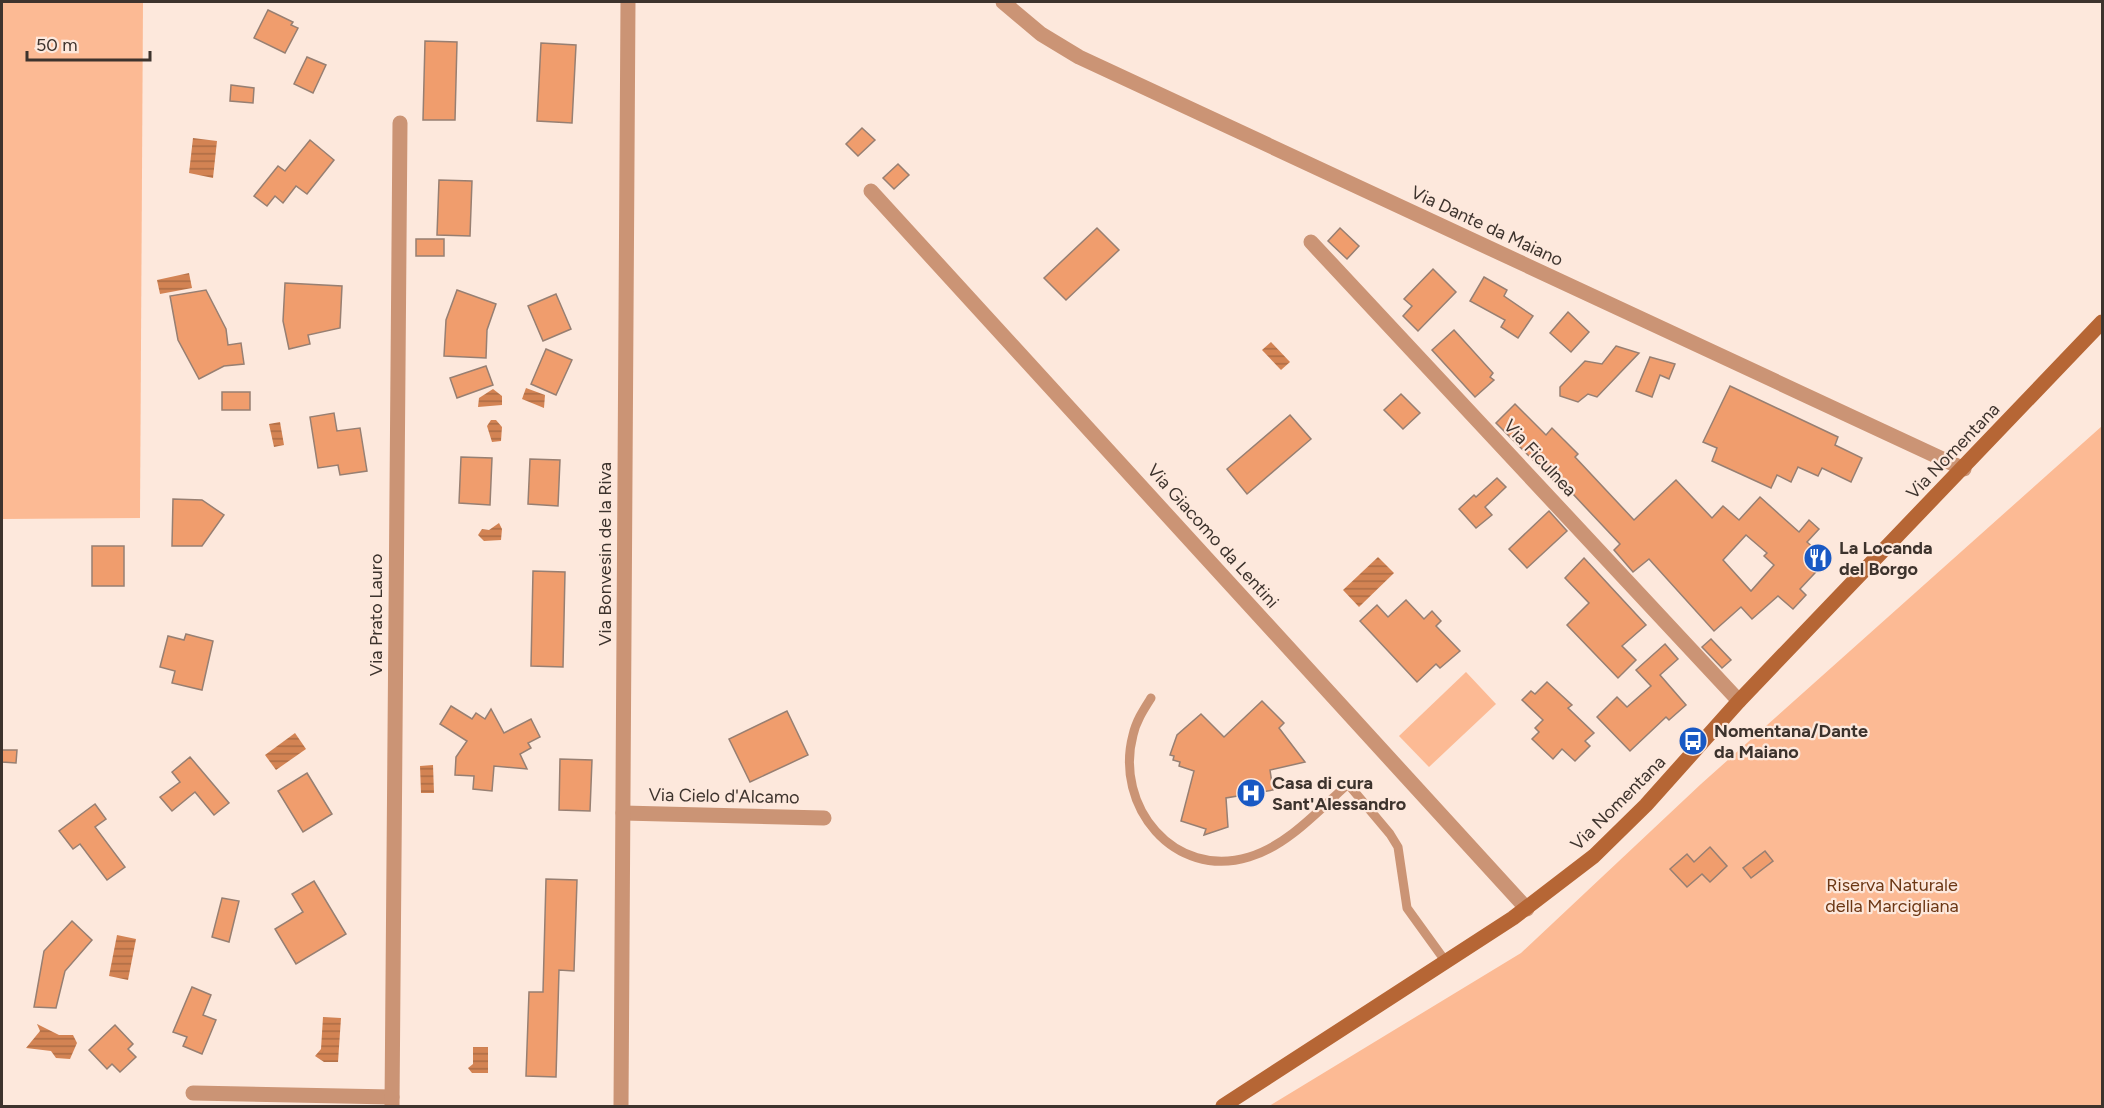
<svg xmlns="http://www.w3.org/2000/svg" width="2104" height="1108" font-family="Figtree,sans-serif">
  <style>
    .park { fill: #fcba94 }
    .water { fill: url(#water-rules) }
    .building { fill: #f09d6d; stroke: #977f72; stroke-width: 1.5; fill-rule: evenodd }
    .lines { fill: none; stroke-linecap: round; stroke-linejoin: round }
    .lane { stroke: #cb9475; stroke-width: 9 }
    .street { stroke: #cb9475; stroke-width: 15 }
    .secondary { stroke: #b66635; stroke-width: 15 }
    .labels { text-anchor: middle; stroke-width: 4.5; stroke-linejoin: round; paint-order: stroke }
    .street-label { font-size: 18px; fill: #3d332d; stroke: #fde8dc }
    .poi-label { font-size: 18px; font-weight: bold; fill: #3d332d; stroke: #fde8dc; text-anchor: start }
    .park-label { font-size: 18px; fill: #6c3714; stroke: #fde8dc }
  </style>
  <defs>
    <pattern id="water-rules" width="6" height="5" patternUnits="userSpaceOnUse" patternTransform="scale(1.5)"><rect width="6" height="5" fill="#d38353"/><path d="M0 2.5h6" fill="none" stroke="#ac6c45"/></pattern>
  </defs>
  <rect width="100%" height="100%" fill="#fde8dc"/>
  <g class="park">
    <polygon points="2,2 143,2 140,518 2,519"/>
    <polygon points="2102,426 2102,1106 1269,1106 1521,953 1701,784"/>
    <polygon points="1466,672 1496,704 1429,767 1399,736"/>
  </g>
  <g class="water">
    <polygon points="193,138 217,141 213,178 189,173"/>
    <polygon points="189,273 192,288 160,294 157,280"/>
    <polygon points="1271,342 1290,362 1281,370 1262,350"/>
    <polygon points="526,388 545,395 544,408 522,399"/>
    <polygon points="493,389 502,396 502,405 478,407 479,398"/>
    <polygon points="491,420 496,420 502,427 501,441 492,442 487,426"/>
    <polygon points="280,422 284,445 274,447 269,424"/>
    <polygon points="499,523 502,529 501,540 484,541 478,535 482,529 489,530"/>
    <polygon points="1378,557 1394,573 1359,607 1343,590"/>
    <polygon points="295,733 306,749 276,770 265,755"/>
    <polygon points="433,765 434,793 421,793 420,766"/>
    <polygon points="117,935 136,939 128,980 109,976"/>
    <polygon points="323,1017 341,1018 338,1062 324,1062 315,1056 321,1049"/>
    <polygon points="37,1024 59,1035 73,1035 77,1043 70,1059 56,1058 51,1051 26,1048 40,1031"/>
    <polygon points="473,1047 488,1047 488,1073 472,1073 468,1068 473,1064"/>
  </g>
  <g class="building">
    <polygon points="268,10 293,22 291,25 298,28 285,53 254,38"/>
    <polygon points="425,41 457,42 455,120 423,120"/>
    <polygon points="541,43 576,45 572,123 537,121"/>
    <polygon points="307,57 326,65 313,93 294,84"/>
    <polygon points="231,85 254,88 253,103 230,101"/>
    <polygon points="862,128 875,140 858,156 846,144"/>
    <polygon points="310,140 334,160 307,194 296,186 283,203 275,196 267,206 254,196 278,166 285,171"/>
    <polygon points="898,164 909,175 894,189 883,178"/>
    <polygon points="439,180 472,181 470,236 437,235"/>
    <polygon points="1097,228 1119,250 1066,300 1044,278"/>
    <polygon points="1340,228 1359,246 1347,259 1328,241"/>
    <rect x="416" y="239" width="28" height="17"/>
    <polygon points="1433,269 1456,292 1418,331 1403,316 1412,306 1404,299"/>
    <polygon points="1484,277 1507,290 1504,296 1533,316 1518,338 1501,327 1505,320 1470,301"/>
    <polygon points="285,283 342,286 340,328 308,335 310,344 289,349 283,321"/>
    <polygon points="206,290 226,329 228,345 241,343 244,364 224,366 199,379 178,340 170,296"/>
    <polygon points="457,290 496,304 487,330 486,358 444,356 446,320"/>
    <polygon points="556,294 571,329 543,341 528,306"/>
    <polygon points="1568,312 1589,332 1571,352 1550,333"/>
    <polygon points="1454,330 1493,373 1490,377 1494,380 1475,397 1432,350"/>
    <polygon points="1616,346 1639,353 1597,397 1588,394 1578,402 1560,396 1560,387 1585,361 1602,364"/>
    <polygon points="546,349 572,360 556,395 531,384"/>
    <polygon points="1650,357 1675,364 1669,379 1660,375 1652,397 1636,391"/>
    <polygon points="486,366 493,385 457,398 450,378"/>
    <polygon points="1730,386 1838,437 1835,445 1862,458 1851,482 1822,468 1818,476 1798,467 1791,482 1777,475 1771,488 1712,461 1717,448 1703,442"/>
    <rect x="222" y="392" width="28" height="18"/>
    <polygon points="1401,394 1420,413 1403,429 1384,410"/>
    <path d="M1515 404 1546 435 1552 428 1578 454 1575 457 1634 520 1676 480 1712 518 1723 506 1739 520 1760 497 1799 532 1809 520 1819 529 1807 542 1827 560 1800 589 1806 595 1793 609 1778 596 1752 619 1741 607 1714 631 1649 559 1633 572 1614 550 1620 544 1556 476 1553 480 1496 423ZM1746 535 1767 553 1764 556 1774 565 1751 591 1723 560Z"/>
    <polygon points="334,413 337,431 360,428 367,471 340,475 338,465 318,468 310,417"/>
    <polygon points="1290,415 1311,439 1247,494 1227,469"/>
    <polygon points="461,457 492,458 490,505 459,503"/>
    <polygon points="530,459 560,460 558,506 528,504"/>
    <polygon points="1497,478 1506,487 1485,507 1492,515 1476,528 1459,509 1474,495 1476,497"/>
    <polygon points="173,499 202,500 224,515 202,546 172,546"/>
    <polygon points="1549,511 1567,531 1527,568 1509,549"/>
    <rect x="92" y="546" width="32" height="40"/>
    <polygon points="1584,558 1646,625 1622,646 1636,660 1618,678 1567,625 1589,603 1565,578"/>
    <polygon points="533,571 565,572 563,667 531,666"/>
    <polygon points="1406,600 1424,619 1432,611 1441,621 1436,626 1460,651 1440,668 1436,664 1417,682 1360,621 1377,605 1388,617"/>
    <polygon points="186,634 213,641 202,690 172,683 175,671 160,667 168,636 184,640"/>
    <polygon points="1711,639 1731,660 1722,668 1702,647"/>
    <polygon points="1665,644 1678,659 1660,675 1686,705 1669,720 1666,717 1630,751 1597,717 1617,697 1627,707 1651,686 1636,670"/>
    <polygon points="1547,682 1572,705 1568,708 1594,733 1585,741 1590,746 1575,761 1562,749 1553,759 1532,739 1539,732 1535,728 1543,720 1522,700 1531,691 1535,694"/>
    <polygon points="1262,701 1284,723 1279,728 1305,762 1270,770 1273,790 1226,798 1228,827 1204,835 1206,829 1181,821 1194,771 1179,766 1180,762 1173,760 1174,756 1170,755 1177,735 1201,714 1224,737"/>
    <polygon points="451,706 472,719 476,713 485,719 491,709 504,733 531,719 540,737 528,743 531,748 520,754 527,769 494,766 492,791 473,789 474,776 455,775 456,757 467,741 440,724"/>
    <polygon points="787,711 808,755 750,782 729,739"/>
    <polygon points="2,750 17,750 16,763 2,762"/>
    <polygon points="190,757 229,803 214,815 195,792 172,811 160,797 180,782 172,772"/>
    <polygon points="560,759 592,760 590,811 559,810"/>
    <polygon points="307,773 332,814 303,832 278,791"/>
    <polygon points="95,804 106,819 95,827 125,867 107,880 80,844 73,849 59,831"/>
    <polygon points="1710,847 1727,866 1710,882 1702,874 1687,887 1670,869 1687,854 1694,862"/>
    <polygon points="1765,851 1773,861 1751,878 1743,868"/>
    <polygon points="546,879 577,880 574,971 559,970 556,1077 526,1076 529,992 543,992"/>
    <polygon points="314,881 346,934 296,964 275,929 303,912 292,894"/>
    <polygon points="222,898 239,901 229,942 212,937"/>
    <polygon points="72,921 92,940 65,971 56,1008 34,1007 44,951"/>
    <polygon points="192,987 211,995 203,1015 216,1020 202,1054 183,1046 187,1037 173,1032"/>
    <polygon points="115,1025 133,1044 128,1049 136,1057 120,1072 112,1064 107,1069 89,1050"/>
  </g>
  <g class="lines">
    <path class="lane" d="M1151 698C1144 709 1136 721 1133 735 1114 806 1174 880 1249 857 1287 846 1319 810 1348 784L1390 834 1398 847 1407 908 1446 962"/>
    <g class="street">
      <polyline points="1003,2 1041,34 1079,57 1964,469"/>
      <polyline points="871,191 1527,909"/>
      <polyline points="1311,242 1739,701"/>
      <polyline points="623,813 824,818"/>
      <polyline points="193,1093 392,1097"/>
      <polyline points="392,1106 400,123"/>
      <polyline points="621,1106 628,2"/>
    </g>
    <polyline class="secondary" points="1223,1106 1513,918 1594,856 1646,805 1739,701 2102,322"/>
  </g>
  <defs>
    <g id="restaurant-disc" transform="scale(1.5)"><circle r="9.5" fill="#1959c4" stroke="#fde8dc"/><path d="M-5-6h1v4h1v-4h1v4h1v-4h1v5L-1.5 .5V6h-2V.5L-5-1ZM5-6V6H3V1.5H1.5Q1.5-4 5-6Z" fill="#fff"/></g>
    <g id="bus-disc" transform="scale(1.5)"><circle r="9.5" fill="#1959c4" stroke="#fde8dc"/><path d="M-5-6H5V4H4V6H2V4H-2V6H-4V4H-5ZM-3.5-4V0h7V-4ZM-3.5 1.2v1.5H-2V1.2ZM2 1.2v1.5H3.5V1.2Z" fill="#fff"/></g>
    <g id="hospital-disc" transform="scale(1.5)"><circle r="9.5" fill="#1959c4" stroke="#fde8dc"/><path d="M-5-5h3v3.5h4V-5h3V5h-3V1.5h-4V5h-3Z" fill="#fff"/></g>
  </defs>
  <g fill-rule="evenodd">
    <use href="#restaurant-disc" x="1818" y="558"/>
    <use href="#bus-disc" x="1693" y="741"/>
    <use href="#hospital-disc" x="1251" y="793"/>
  </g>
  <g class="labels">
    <g class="street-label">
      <text transform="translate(1487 226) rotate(25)" y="6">Via Dante da Maiano</text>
      <text transform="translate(1953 451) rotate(-46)" y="6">Via Nomentana</text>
      <text transform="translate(1540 458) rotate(47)" y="6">Via Ficulnea</text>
      <text transform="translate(1213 536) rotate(48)" y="6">Via Giacomo da Lentini</text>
      <text transform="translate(605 554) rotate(-90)" y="6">Via Bonvesin de la Riva</text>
      <text transform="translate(376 615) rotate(-90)" y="6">Via Prato Lauro</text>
      <text transform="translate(724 796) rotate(1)" y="6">Via Cielo d'Alcamo</text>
      <text transform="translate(1618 803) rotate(-45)" y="6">Via Nomentana</text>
    </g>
    <g class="poi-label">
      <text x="1839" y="554">La Locanda<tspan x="1839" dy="21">del Borgo</tspan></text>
      <text x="1714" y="737">Nomentana/Dante<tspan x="1714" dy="21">da Maiano</tspan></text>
      <text x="1272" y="789">Casa di cura<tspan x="1272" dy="21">Sant'Alessandro</tspan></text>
    </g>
    <g class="park-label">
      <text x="1892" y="891">Riserva Naturale<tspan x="1892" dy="21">della Marcigliana</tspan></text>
    </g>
  </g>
  <rect width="2104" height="1108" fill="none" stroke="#3d332d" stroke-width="6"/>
  <path d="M27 51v9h123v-9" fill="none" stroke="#3d332d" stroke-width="3"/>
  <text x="36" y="51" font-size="18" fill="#3d332d" stroke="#fde8dc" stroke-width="4.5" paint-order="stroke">50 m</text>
</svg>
